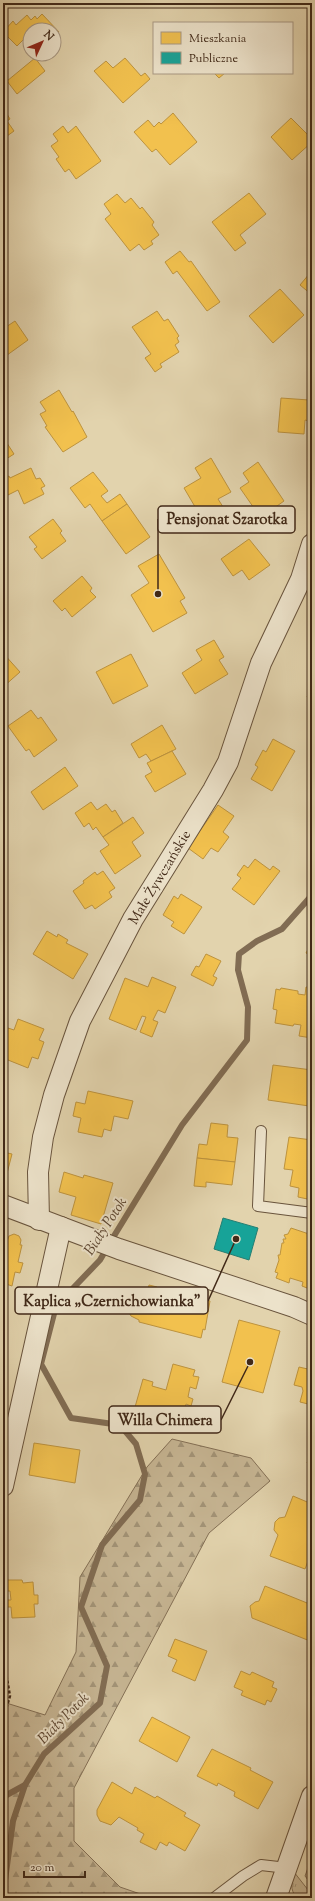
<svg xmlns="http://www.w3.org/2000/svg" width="315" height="1901" font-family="'Sorts Mill Goudy',serif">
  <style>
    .grass { fill: url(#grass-tufts); stroke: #847056 }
    .forest { fill: url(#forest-firs); stroke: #847056 }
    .homes { fill: #f2c14e; stroke: #bd933e }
    .public { fill: #17a398; stroke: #247e72 }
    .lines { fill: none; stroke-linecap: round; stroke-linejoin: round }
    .stream { stroke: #816c53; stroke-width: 6 }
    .service-casing { stroke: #69543d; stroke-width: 12 }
    .minor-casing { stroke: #69543d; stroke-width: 22 }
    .path { stroke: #412918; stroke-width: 2.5; stroke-dasharray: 3 2; stroke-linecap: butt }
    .service { stroke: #ece2ca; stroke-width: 10 }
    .minor { stroke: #ece2ca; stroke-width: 20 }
    .labels { text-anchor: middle; stroke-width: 4; stroke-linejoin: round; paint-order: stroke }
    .street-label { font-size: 14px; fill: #412918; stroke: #ece2ca }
    .water-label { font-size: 15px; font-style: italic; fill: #5c4530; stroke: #ece2ca }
    .leader { fill: none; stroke: #412918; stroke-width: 1.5 }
    .callout-dot { fill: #412918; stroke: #ece2ca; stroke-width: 1.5 }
    .callout { fill: #ece2ca; stroke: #412918; stroke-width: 1.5 }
    .callout-label { font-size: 15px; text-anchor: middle; font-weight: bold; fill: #412918 }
  </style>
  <defs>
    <pattern id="grass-tufts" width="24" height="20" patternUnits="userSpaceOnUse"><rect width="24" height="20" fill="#c7b694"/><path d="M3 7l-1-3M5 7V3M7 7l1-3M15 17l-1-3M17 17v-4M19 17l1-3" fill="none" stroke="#a39478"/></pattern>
    <pattern id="forest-firs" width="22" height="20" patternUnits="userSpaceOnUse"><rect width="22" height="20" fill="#c7b694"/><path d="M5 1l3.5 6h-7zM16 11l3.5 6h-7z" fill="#a39478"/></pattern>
  </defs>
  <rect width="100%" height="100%" fill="#e2d3ad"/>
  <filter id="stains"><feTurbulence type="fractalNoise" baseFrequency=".005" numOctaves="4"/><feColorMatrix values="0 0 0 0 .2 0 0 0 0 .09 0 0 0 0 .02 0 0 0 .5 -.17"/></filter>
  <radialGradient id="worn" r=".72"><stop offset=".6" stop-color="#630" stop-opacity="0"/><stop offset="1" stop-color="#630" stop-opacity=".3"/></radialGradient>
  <g class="grass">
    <polygon points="312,1857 312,1885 305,1876"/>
    <path d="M294 1872 312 1895V1898H297C289 1889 292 1882 294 1872Z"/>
  </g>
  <polygon class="forest" points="172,1439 251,1458 270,1481 209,1533 74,1788 74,1841 120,1887 152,1898 3,1898 3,1702 45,1715 76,1652 80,1577 147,1467"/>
  <g class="homes">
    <polygon points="42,14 59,32 54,37 54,30 30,30 30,46 24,39 17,46 3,32 13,21 16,25 27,15 31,20 35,16 37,19"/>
    <polygon points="35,58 45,71 17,94 7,81"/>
    <polygon points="125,58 141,76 145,73 150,79 123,103 94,71 106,61 113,68"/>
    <polygon points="214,73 225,73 219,78"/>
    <polygon points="173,113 197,142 170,165 156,149 152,152 134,132 148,120 154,127 159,122 161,124"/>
    <polygon points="7,114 10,119 7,121 14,131 3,139 3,116"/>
    <polygon points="291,118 312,139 312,142 292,160 271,137"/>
    <polygon points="63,126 68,133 76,126 101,161 76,179 69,169 65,172 56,159 59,157 51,146 58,141 53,134"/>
    <polygon points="249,193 266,214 240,235 246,243 235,251 212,222"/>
    <polygon points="117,194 125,203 131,198 140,209 142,207 154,222 152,225 159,235 151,241 153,244 144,250 139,244 130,251 105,219 111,214 104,204"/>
    <polygon points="312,217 312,227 307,223"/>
    <polygon points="180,251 189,262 191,261 220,302 207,311 177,271 173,274 165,262"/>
    <polygon points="310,273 312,274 312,295 300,285"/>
    <polygon points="280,289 304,315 273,343 249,316"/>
    <polygon points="157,311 164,321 168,319 179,336 177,338 179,342 175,345 179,352 160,364 162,367 155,372 145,358 151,354 132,327"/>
    <polygon points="15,321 28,340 3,358 3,329"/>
    <polygon points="59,390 72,412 73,411 87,437 63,452 45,427 47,426 40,414 46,411 40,402"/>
    <polygon points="281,398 309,400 308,410 312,410 312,422 305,420 304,434 278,432"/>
    <polygon points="3,437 14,454 3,461"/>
    <polygon points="211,458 231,492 218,499 225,510 204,522 184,488 201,478 195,468"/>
    <polygon points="258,462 284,501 270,511 272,514 263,521 240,488 249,482 243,473"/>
    <polygon points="31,468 36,479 40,478 45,486 41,488 44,494 24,504 18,490 6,496 3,491 3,479 9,476 10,478"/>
    <polygon points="93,472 108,491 101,496 107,503 120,494 127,504 102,521 90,504 85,508 70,488"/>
    <polygon points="127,504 150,537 126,554 102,521"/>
    <polygon points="53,519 62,531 60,533 66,541 42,559 34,549 37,547 29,537"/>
    <polygon points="249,539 270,565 249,580 242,570 233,576 221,559"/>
    <polygon points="159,554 185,598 180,601 187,613 153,632 131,595 149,583 138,566"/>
    <polygon points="82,576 92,588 90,591 96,597 72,617 65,608 62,611 53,601"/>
    <polygon points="214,640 224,657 219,660 228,674 195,694 182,673 202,660 196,650"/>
    <polygon points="3,653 20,672 3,687"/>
    <polygon points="131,654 148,686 113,704 96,672"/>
    <polygon points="312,686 312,699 307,697"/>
    <polygon points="31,710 38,719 41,717 57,740 34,757 29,749 26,751 8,726"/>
    <polygon points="162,725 176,749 151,761 146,754 139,758 131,744"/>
    <polygon points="273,739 295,751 272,791 251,779 258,767 255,765 263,750 266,752"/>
    <polygon points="172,751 186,774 155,792 145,776 152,772 147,763"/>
    <polygon points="65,767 78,786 43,810 31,792"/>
    <polygon points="91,802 97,810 106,804 112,812 115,810 123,823 103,837 96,827 93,830 89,823 84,827 75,813"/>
    <polygon points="218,805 234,816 223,832 229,837 218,852 211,848 203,859 188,848"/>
    <polygon points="133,817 144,833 132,842 141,856 115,874 100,851 109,845 103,837"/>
    <polygon points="255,859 270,870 273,866 280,871 254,905 232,889 241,878 237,875 244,865 248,868"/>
    <polygon points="103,871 115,888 109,892 112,897 95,909 92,905 85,909 73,891 84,883 83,881 95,872 97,875"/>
    <polygon points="181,894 202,907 184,934 171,926 174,922 163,915 174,896 178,899"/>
    <polygon points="3,913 7,915 3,922"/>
    <polygon points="47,931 57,937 58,934 68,940 66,943 88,954 73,979 33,954"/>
    <polygon points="312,942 312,956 306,953"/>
    <polygon points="206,954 221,961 213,976 217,978 213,986 191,975 196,966 199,967"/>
    <polygon points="152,977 176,987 165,1013 158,1010 153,1020 158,1022 152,1037 140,1032 146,1017 142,1016 136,1030 109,1019 125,978 148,987"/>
    <polygon points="306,987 312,988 312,1038 299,1036 301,1025 294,1024 293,1026 275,1023 277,1010 273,1009 276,989 280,990 281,988 298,991 298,994 305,995"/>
    <polygon points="18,1019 44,1029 39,1040 44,1042 38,1059 32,1057 28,1068 3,1058 7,1047 3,1045 3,1040 8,1028 14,1030"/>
    <polygon points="273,1065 312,1070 312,1109 309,1108 309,1106 268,1100"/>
    <polygon points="88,1091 133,1101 128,1119 114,1116 111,1131 104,1129 102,1137 78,1132 81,1118 73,1116 76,1102 85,1104"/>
    <polygon points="211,1123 228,1125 227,1137 238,1138 235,1162 197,1158 199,1144 207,1145"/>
    <polygon points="289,1137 312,1140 312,1200 298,1197 299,1188 290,1186 293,1170 284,1169"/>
    <polygon points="3,1152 12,1154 4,1185 3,1185"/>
    <polygon points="197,1158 235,1162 232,1185 206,1182 206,1187 194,1186"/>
    <polygon points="64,1172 83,1178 84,1175 113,1183 101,1224 71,1215 76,1197 59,1192"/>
    <polygon points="291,1228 312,1235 312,1290 302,1286 303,1282 290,1278 289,1283 276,1278 278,1273 275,1272 279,1260 278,1255 280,1255 282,1243 284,1243 283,1239 286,1239 284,1235 288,1234"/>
    <polygon points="14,1234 19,1236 21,1240 20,1245 22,1245 18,1262 23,1263 20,1273 15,1272 12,1286 3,1283 3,1240 7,1241 9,1236"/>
    <polygon points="149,1285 157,1287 156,1289 179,1296 180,1293 210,1301 205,1330 203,1329 201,1338 139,1322 139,1320 131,1316 126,1308 127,1297 135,1289 148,1289"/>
    <polygon points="239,1320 280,1331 263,1393 222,1382"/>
    <polygon points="173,1364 195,1370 193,1376 199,1377 196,1389 190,1387 188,1397 193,1399 191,1406 186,1404 182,1418 160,1412 154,1419 133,1414 143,1379 153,1382 152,1386 166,1390"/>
    <polygon points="299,1367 312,1370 312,1405 300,1402 303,1391 302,1387 294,1385"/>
    <polygon points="34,1443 80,1450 75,1483 29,1475"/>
    <polygon points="312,1450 312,1465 307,1463"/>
    <polygon points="293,1496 312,1504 312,1563 308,1561 305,1569 270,1556 278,1535 274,1530 275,1522 279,1518 285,1517"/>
    <polygon points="6,1580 22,1580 23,1583 33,1582 34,1595 38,1595 38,1604 34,1604 35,1617 12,1618 11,1607 7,1607 6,1600 11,1600 10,1591 7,1591"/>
    <polygon points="265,1586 312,1605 312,1636 310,1641 252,1618 250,1606 255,1602 259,1601"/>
    <polygon points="175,1639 207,1651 195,1681 172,1671 177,1660 168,1656"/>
    <polygon points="241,1671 250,1675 252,1672 274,1682 272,1687 277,1689 271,1702 267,1700 265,1705 241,1695 243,1691 234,1687"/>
    <polygon points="152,1717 190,1737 177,1762 139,1741"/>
    <polygon points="212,1749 251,1768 250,1770 273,1782 258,1809 234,1796 235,1792 218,1783 217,1786 197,1776"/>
    <polygon points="112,1782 132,1794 135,1787 155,1798 157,1796 186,1813 184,1816 200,1825 185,1851 169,1842 167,1846 160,1842 156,1850 140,1842 144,1834 137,1830 138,1828 119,1817 111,1825 100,1821 97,1815 97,1810"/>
  </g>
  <polygon class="public" points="223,1218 258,1228 249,1260 214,1249"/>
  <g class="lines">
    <g class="stream">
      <polyline points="3,1797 25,1785"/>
      <polyline points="3,1895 13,1821 25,1785 44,1754 100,1703 107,1666 81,1607 102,1545 140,1500 145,1474 136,1444 120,1425 71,1418 41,1364 56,1306 100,1260 114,1236 182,1125 247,1040 248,1007 238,970 239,954 257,941 282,929 312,895"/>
    </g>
    <g class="service-casing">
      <g id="service">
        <polyline points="261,1131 258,1206 312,1213"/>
        <polyline points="214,1898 243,1876 261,1865 287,1868"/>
      </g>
    </g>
    <g class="minor-casing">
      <g id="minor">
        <polyline points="3,1205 119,1249 294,1307 312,1315"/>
        <polyline points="39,1220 38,1172 43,1137 54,1095 80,1021 133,919 213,790 228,762 261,663 301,579 312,544"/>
        <polyline points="3,1486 61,1227"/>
        <polyline points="276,1898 312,1796"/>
      </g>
    </g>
    <polyline class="path" points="3,1656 10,1696 3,1719"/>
    <use href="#service" class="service"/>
    <use href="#minor" class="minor"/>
  </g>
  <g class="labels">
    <g class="street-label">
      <text transform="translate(159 877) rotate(-59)" y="5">Małe Żywczańskie</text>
    </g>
    <g class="water-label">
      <text transform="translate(105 1226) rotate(-57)" y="5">Biały Potok</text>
      <text transform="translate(63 1718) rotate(-45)" y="5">Biały Potok</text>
    </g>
  </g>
  <path class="leader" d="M158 594L158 519M236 1239L208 1301M250 1362L221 1420"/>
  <g class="callout-dot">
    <circle cx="158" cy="594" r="4"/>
    <circle cx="236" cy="1239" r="4"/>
    <circle cx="250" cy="1362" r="4"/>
  </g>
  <g class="callout">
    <rect x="158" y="506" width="137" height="27" rx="4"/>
    <rect x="15" y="1287" width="193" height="27" rx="4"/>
    <rect x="109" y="1406" width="112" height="27" rx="4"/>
  </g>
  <g class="callout-label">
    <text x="227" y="524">Pensjonat Szarotka</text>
    <text x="112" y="1306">Kaplica „Czernichowianka"</text>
    <text x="165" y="1425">Willa Chimera</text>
  </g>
  <rect width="315" height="1901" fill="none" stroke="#e2d3ad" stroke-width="16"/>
  <rect x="4" y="4" width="307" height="1893" fill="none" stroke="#412918" stroke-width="2"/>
  <rect x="8" y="8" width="299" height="1885" fill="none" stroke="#412918"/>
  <rect x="153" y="22" width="140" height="52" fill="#ece2ca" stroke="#a89883"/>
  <rect x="161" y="32" width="20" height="12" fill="#f2c14e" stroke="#a89883"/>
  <text x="189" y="42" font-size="12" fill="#412918">Mieszkania</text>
  <rect x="161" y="52" width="20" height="12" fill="#17a398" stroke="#a89883"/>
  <text x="189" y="62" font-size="12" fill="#412918">Publiczne</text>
  <g transform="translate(42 42) rotate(46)"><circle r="19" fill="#ece2ca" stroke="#a89883"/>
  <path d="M0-3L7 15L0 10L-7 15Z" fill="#8f2418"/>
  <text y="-6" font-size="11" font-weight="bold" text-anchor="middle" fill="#412918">N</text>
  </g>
  <path d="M24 1871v6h61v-6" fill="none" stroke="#412918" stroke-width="2"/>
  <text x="30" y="1871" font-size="12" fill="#412918" stroke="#ece2ca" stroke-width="3" paint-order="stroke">20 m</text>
  <rect width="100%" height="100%" filter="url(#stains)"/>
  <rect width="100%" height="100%" fill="url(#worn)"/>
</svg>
